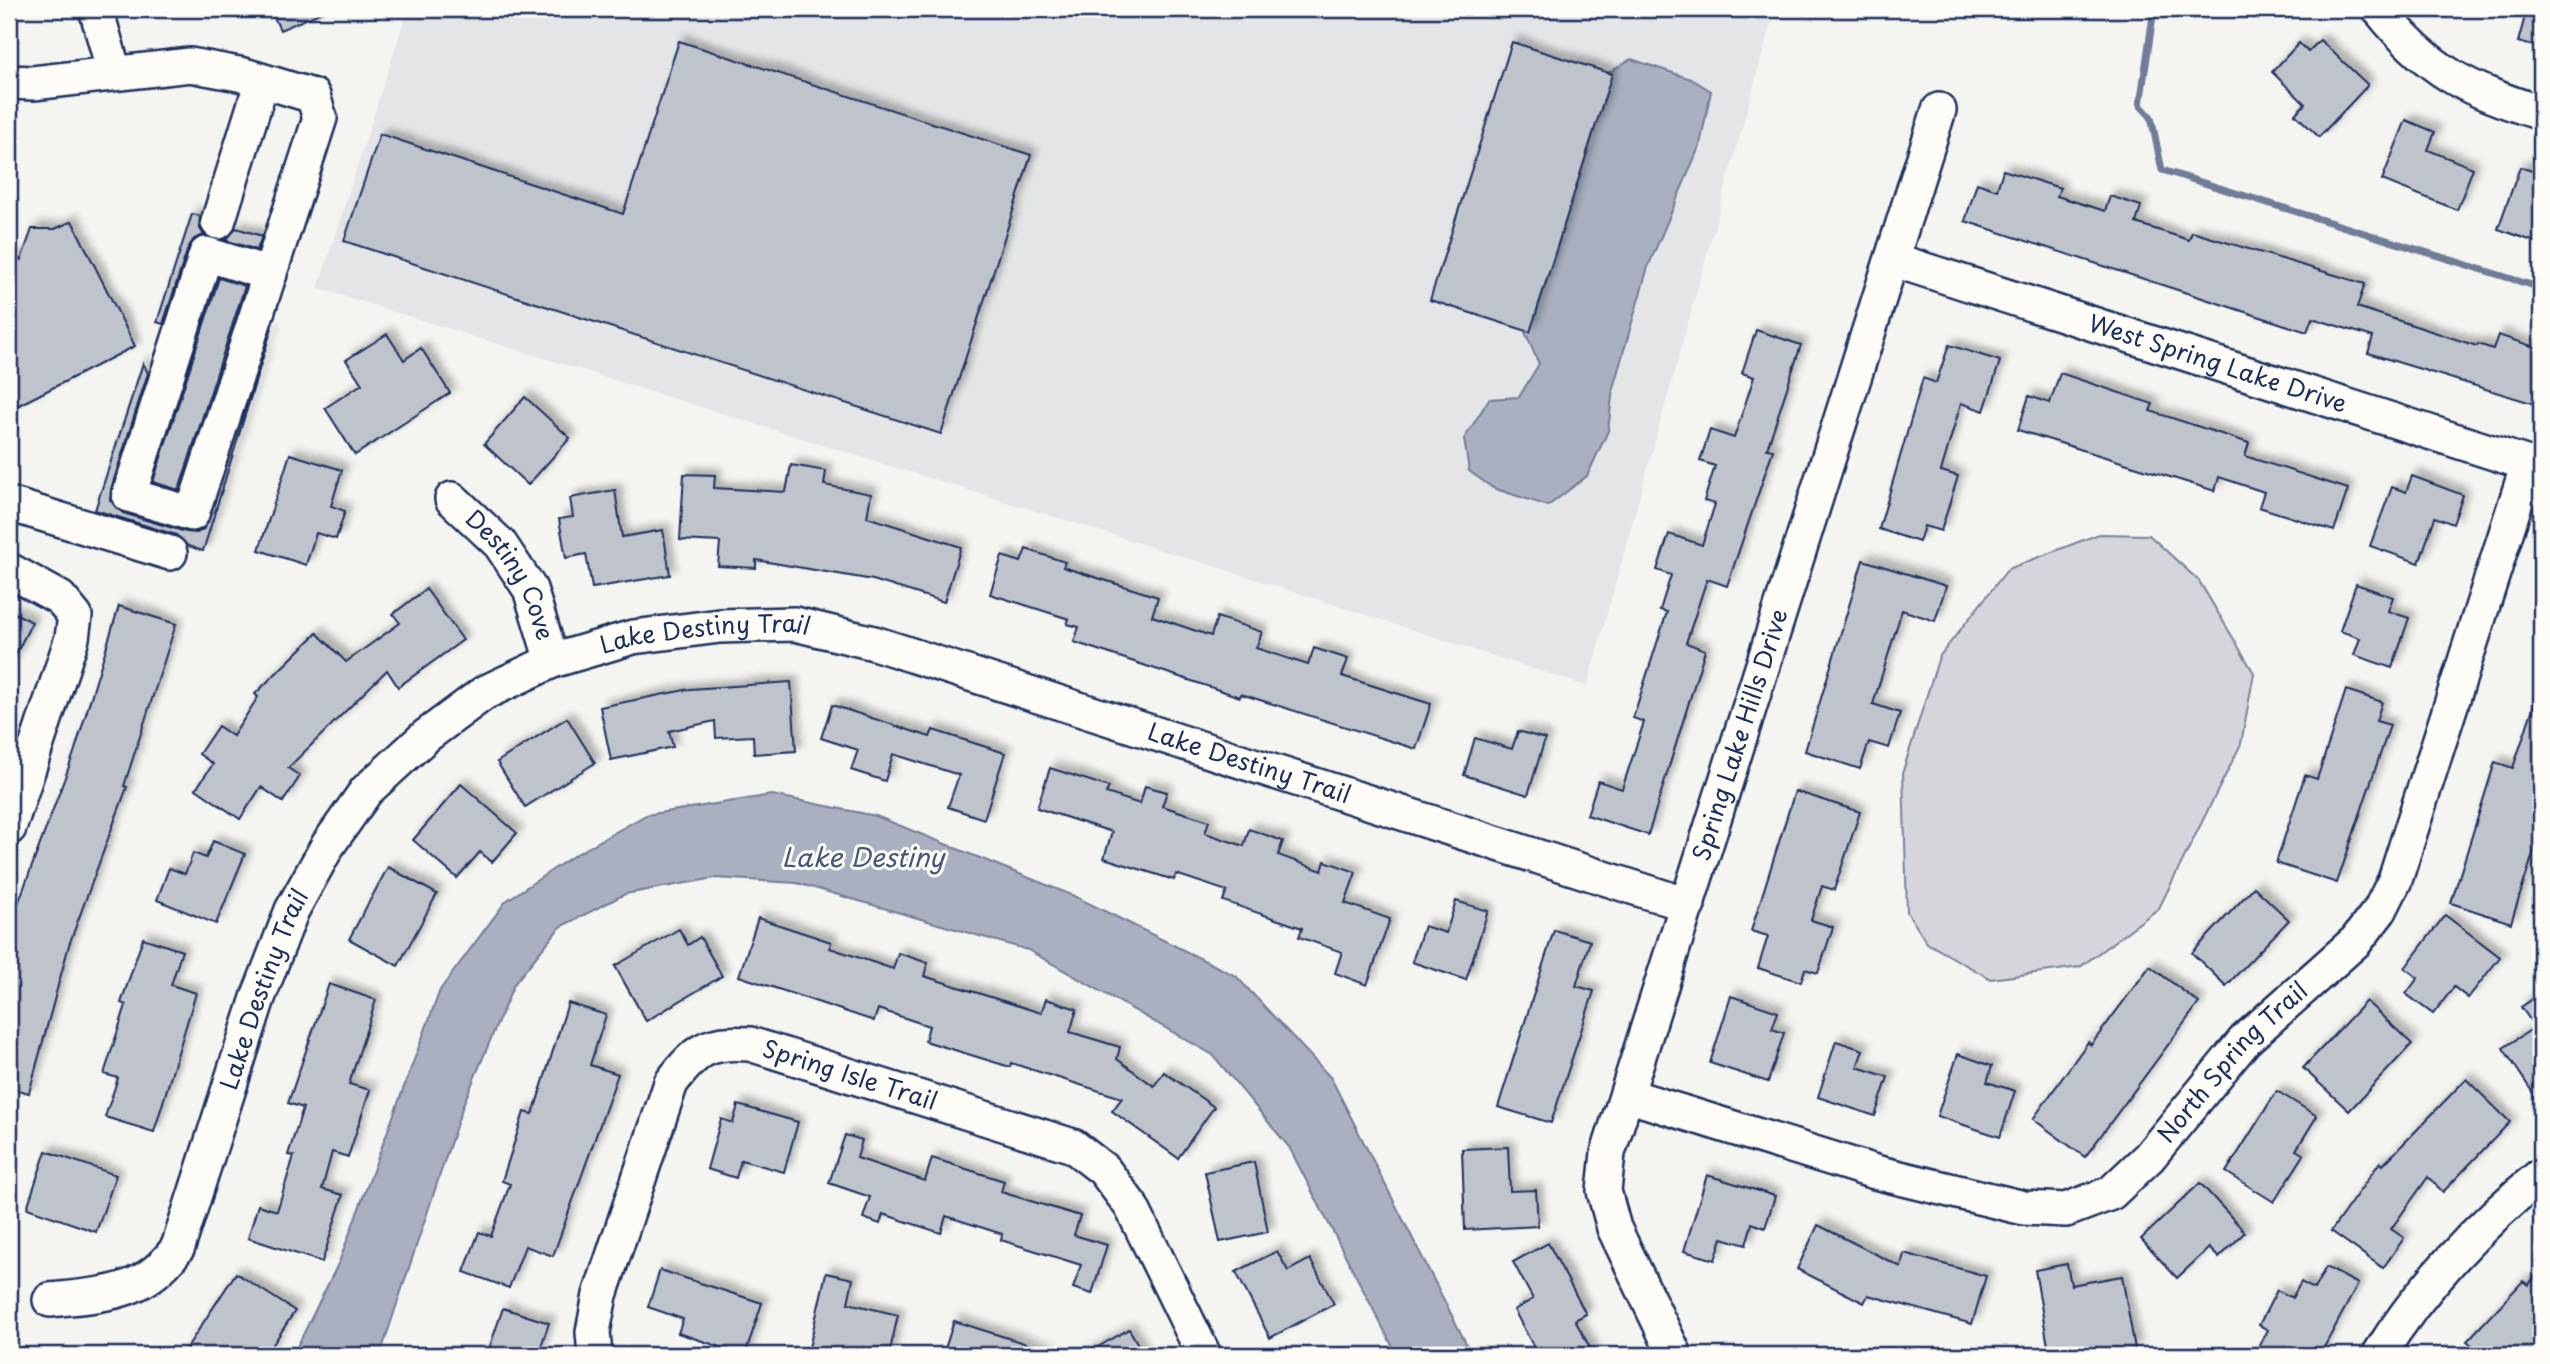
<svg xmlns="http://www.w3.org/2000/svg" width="2550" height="1364" font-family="'Playpen Sans',sans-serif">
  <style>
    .built { fill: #e4e5e6; fill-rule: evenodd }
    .green { fill: #d4d6db; stroke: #78829c; stroke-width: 2 }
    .water { fill: #aab0bf; stroke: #717c98; stroke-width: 2 }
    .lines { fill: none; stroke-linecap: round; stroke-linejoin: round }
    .stream { stroke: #717c98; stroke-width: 7 }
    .building { fill: #bfc3cc; stroke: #1b2f5e; stroke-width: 2; filter: url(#shadow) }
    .minor-casing { stroke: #1b2f5e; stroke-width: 38 }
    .minor { stroke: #fdfcf7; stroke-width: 33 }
    .labels { text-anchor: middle; stroke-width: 6; stroke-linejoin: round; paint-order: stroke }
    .street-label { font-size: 24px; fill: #1b2f5e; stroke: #fdfcf7 }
    .water-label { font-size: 26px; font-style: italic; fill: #46567b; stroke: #fdfcf7 }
  </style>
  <defs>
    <filter id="shadow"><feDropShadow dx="6" dy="-6" stdDeviation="3.5" flood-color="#0004"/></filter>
  </defs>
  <rect width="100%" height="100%" fill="#f4f4f1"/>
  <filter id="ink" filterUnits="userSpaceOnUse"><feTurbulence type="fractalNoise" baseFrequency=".0143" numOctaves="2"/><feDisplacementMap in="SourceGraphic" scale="14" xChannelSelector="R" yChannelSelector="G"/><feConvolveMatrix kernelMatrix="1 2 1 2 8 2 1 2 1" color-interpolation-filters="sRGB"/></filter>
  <g filter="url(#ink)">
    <path class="built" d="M408 9H1749L1753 13 1758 10 1775 9 1587 686 1229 571 318 288ZM1631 59 1691 79 1711 92 1700 145 1648 267 1613 388 1608 431 1464 439 1489 400 1519 397 1539 364 1525 332 1605 75Z"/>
    <polygon class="green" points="2099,534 2149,535 2199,581 2254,673 2241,744 2159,908 2080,967 1991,979 1927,943 1907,912 1903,771 1939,657 2008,569"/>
    <g class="water">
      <polygon points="1631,59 1691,79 1711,91 1700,145 1648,267 1613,388 1608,431 1587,476 1548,506 1493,488 1469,471 1464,439 1489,399 1519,397 1539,364 1525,332 1605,75"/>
      <polygon points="772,795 876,816 1074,896 1236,976 1331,1078 1472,1355 1397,1355 1289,1147 1213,1055 1028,950 797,883 715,878 625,894 560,927 514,984 463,1105 380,1355 293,1355 339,1262 440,990 506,901 573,856 646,815"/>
    </g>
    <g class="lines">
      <polyline class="stream" points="2154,9 2140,105 2151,117 2162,170 2541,288"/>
    </g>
    <g class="building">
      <polygon points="270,9 329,9 280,30"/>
      <polygon points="2527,9 2541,9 2541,48 2518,42"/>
      <polygon points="2320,40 2368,85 2319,137 2295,114 2305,104 2272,72 2299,43 2308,52"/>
      <polygon points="679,41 1031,155 941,434 344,241 380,134 623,214"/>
      <polygon points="1512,42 1612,74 1530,332 1430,300"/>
      <polygon points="2406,120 2435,132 2428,150 2473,168 2457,210 2382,180"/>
      <polygon points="2520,167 2541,174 2541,244 2498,229"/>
      <polygon points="2003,170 2060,188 2057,196 2105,211 2110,196 2141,206 2136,223 2189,240 2192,232 2365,284 2357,307 2477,346 2478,344 2493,349 2498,335 2541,349 2541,406 2368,353 2373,337 2312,318 2307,332 1965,221 1977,183 1997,190"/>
      <polygon points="192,214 200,216 199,227 204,235 194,239 188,248 163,324 157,322"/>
      <polygon points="72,221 135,346 9,410 9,255 21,260 32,229 55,229"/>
      <polygon points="236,228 262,236 257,250 225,240"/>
      <polygon points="219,278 245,286 179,490 153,482"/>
      <polygon points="272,328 203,551 188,546 176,535 95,510 143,363 148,373 111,489 110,500 123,513 186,532 197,533 205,528"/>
      <polygon points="1756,330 1801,345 1767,449 1773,450 1727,586 1707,579 1686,643 1705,650 1648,835 1587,815 1598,781 1622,789 1644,722 1633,718 1667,612 1660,610 1671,575 1657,570 1669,534 1702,545 1715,504 1704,501 1715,466 1700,461 1710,430 1734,438 1754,377 1742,373"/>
      <polygon points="387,334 404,360 421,348 450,393 355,455 325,408 362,384 346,360"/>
      <polygon points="1949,345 2000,361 1984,411 1961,403 1941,471 1958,476 1941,531 1924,526 1919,542 1879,529 1923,378 1936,383"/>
      <polygon points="2060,373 2153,404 2150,411 2249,443 2245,456 2348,489 2334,531 2259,507 2264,492 2219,477 2215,491 2018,430 2029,396 2050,403"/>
      <polygon points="525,397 570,438 528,485 484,444"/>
      <polygon points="290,454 342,470 331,506 345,511 336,539 316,533 306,565 259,550"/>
      <polygon points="791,465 826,471 824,485 871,494 867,517 961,547 944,602 873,580 756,560 756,568 718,566 720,542 680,540 684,474 715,475 714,488 786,492"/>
      <polygon points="2412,476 2463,495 2453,524 2435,517 2419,563 2370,546 2392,487 2406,492"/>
      <polygon points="615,490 622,537 663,530 670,575 592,588 586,554 566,558 559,519 573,517 570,498"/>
      <polygon points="1026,549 1065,562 1063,567 1158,597 1152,616 1211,636 1217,617 1262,632 1256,648 1308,665 1314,648 1348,659 1342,676 1431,704 1416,749 1241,694 1240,697 1074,642 1079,627 1067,624 1069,619 990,594 1002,556 1021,562"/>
      <polygon points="1863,560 1946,586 1935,621 1902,610 1873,704 1900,713 1889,748 1869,742 1860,769 1805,751"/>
      <polygon points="2356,584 2393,597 2388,611 2409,618 2392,668 2354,655 2360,638 2340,631"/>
      <polygon points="426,589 463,640 398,687 387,670 288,768 300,776 283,802 261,787 240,819 196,789 213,764 199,754 218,726 233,736 258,697 255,694 317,633 346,662 400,623 393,614"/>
      <polygon points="119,606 176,624 124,786 127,787 69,945 29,1093 9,1088 9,928 74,753"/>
      <polygon points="9,610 32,622 9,668"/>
      <polygon points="791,682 796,751 754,754 753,736 716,738 715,721 669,731 673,747 611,760 600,707 690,689"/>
      <polygon points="2346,690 2382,702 2376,721 2390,725 2337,883 2276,863 2305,775 2317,779"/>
      <polygon points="2538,693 2541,694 2541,829 2511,923 2451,903 2495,762 2513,768"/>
      <polygon points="832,705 930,737 933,730 1005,753 984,819 948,807 959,775 893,754 885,781 851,770 858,750 821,738"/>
      <polygon points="567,718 595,763 525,807 497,762"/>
      <polygon points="1518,731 1545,739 1528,795 1464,775 1475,738 1512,749"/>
      <polygon points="1050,768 1109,787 1106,793 1140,804 1145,786 1167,792 1162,806 1209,821 1205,833 1244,846 1249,829 1283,841 1278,855 1322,871 1325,861 1356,872 1345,903 1390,919 1367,985 1335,973 1342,952 1299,937 1302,928 1223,901 1227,891 1176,874 1174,880 1104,858 1112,832 1037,808"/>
      <polygon points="461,784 517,833 492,862 480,852 457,878 413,840"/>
      <polygon points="1795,791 1860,812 1834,890 1822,886 1811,920 1833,927 1818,973 1805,969 1801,982 1758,968 1768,936 1751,931"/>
      <polygon points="213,841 245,854 216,924 157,900 169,868 185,874 193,853 206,858"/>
      <polygon points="388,867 437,894 398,966 349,939"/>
      <polygon points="2254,887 2289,920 2226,986 2192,953"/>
      <polygon points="1456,901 1488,911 1466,980 1412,962 1424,926 1446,933"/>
      <polygon points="2445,915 2500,957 2468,998 2454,987 2433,1014 2406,994 2418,978 2405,968"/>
      <polygon points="758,918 831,942 830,948 893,969 898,953 928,963 924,976 1041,1013 1046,999 1077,1009 1070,1032 1120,1047 1117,1059 1154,1086 1164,1072 1214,1107 1178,1158 1112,1111 1122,1098 1011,1063 1010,1067 925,1041 929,1026 878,1009 874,1021 739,976"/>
      <polygon points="679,929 688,945 700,937 722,976 646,1021 615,966"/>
      <polygon points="1554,930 1590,941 1576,986 1594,991 1551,1123 1498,1107"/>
      <polygon points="143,938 182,951 171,985 196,993 154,1132 105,1117 118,1078 104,1074 126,1005 121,1003"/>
      <polygon points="2150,966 2199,1003 2085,1157 2033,1119 2088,1042 2091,1045"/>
      <polygon points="329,984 376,1000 349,1084 370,1090 348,1157 332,1152 322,1189 343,1195 322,1262 248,1238 258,1205 277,1211 294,1156 288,1155 303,1108 288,1103"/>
      <polygon points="2541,993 2541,1105 2503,1048 2535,1027 2521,1007"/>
      <polygon points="1731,996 1778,1012 1772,1029 1784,1033 1768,1082 1710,1063"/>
      <polygon points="2366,1001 2412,1044 2349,1111 2303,1068"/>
      <polygon points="568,1003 606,1015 590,1065 618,1074 553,1256 525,1246 509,1288 464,1272 479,1232 491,1236 510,1184 502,1181 524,1112 533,1114"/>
      <polygon points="1836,1041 1863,1050 1857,1067 1888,1077 1875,1116 1818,1097"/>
      <polygon points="1958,1054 1992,1066 1987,1082 2015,1091 2000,1137 1937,1116"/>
      <polygon points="2466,1079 2510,1122 2443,1192 2428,1177 2391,1229 2404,1238 2383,1268 2331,1231 2380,1162 2383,1165"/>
      <polygon points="2277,1091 2317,1116 2296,1150 2304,1155 2274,1202 2226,1172"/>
      <polygon points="738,1105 798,1122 784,1172 741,1160 736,1178 707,1169 721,1119 733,1123"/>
      <polygon points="845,1135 862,1140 857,1158 925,1181 932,1158 1004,1181 1001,1192 1080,1216 1074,1235 1107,1245 1092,1294 1073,1288 1081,1265 1001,1240 1002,1234 946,1216 941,1233 883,1214 880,1224 863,1218 870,1197 829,1183"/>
      <polygon points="1508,1147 1510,1191 1536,1190 1538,1226 1465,1230 1462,1149"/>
      <polygon points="46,1151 116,1175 96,1232 27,1208"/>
      <polygon points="1254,1162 1268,1232 1220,1242 1205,1172"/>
      <polygon points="1707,1175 1775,1196 1765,1228 1752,1223 1746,1245 1722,1238 1715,1260 1684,1251"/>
      <polygon points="2200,1183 2245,1232 2219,1258 2209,1248 2177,1278 2141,1239"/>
      <polygon points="1818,1225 1901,1267 1904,1253 1986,1276 1972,1324 1868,1295 1864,1303 1797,1269"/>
      <polygon points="1548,1243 1586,1314 1575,1320 1594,1355 1538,1355 1514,1310 1533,1299 1513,1262"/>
      <polygon points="1277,1251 1288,1271 1310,1259 1334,1304 1270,1338 1236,1272"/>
      <polygon points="2067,1264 2071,1285 2122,1276 2135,1349 2100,1355 2074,1355 2073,1348 2049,1352 2035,1270"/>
      <polygon points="2326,1267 2358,1284 2320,1355 2255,1355 2268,1330 2259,1325 2277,1290 2292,1298 2301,1282 2314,1289"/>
      <polygon points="660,1270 762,1303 745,1355 678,1333 683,1319 648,1307"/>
      <polygon points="2541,1270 2541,1355 2483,1355 2467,1341 2523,1281 2528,1285"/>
      <polygon points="236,1273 295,1311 266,1355 182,1355"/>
      <polygon points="826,1273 853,1279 848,1303 898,1315 889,1355 838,1355 809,1348"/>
      <polygon points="503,1308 549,1323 538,1355 487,1355"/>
      <polygon points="954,1321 1049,1351 1049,1355 943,1355"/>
      <polygon points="1129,1329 1144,1355 1084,1355"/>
    </g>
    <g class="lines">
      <g class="minor-casing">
        <g id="minor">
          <polyline points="96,9 114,72"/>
          <path d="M2379 9C2429 72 2466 89 2541 113"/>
          <polyline points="9,82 33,83 190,65 244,75 313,96 320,118 192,514 129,495 206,254 270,274"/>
          <polyline points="218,222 262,81"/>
          <path id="s1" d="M1894 260 2541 468"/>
          <path id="s2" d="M452 499 500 544 530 589 552 661"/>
          <polyline points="9,504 170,553"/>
          <polyline points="9,570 60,598 75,616 72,638 9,828"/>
          <path id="s3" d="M1627 1095 1875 1172 2024 1208 2066 1210 2111 1193 2149 1157 2245 1040 2356 941 2380 910 2395 880 2528 464"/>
          <path id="s4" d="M50 1300C104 1294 145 1295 178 1247L258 998 292 910 328 845 366 791 426 736 484 693 552 661 633 637 720 626 795 624 874 643 1688 905"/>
          <path id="s5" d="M595 1355 593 1332 600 1295 671 1083C696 1050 707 1041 750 1044L1073 1146 1104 1170 1131 1206 1204 1355"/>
          <path id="s6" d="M1675 1355 1614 1228 1604 1191 1608 1153 1939 110"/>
          <path d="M2379 1355C2420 1288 2480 1224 2541 1175"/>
        </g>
      </g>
      <use href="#minor" class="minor"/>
    </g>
  </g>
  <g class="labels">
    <g class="street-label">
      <text dy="8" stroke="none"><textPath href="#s1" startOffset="340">West Spring Lake Drive</textPath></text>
      <text dy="8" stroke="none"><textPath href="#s2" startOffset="98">Destiny Cove</textPath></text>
      <text dy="8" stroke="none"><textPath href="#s4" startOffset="1026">Lake Destiny Trail</textPath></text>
      <text dy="8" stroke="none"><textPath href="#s6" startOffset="656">Spring Lake Hills Drive</textPath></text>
      <text dy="8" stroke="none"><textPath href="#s4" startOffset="1592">Lake Destiny Trail</textPath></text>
      <text dy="8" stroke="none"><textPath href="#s4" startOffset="416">Lake Destiny Trail</textPath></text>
      <text dy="8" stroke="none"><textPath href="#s3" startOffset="682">North Spring Trail</textPath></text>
      <text dy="8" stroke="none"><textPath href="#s5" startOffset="483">Spring Isle Trail</textPath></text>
    </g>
    <g class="water-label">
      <text x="863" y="867">Lake Destiny</text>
    </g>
  </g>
  <rect width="2550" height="1364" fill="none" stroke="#fdfcf7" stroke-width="35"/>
  <rect x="18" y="18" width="2515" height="1329" fill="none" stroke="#1b2f5e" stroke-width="2.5" filter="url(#ink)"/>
</svg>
